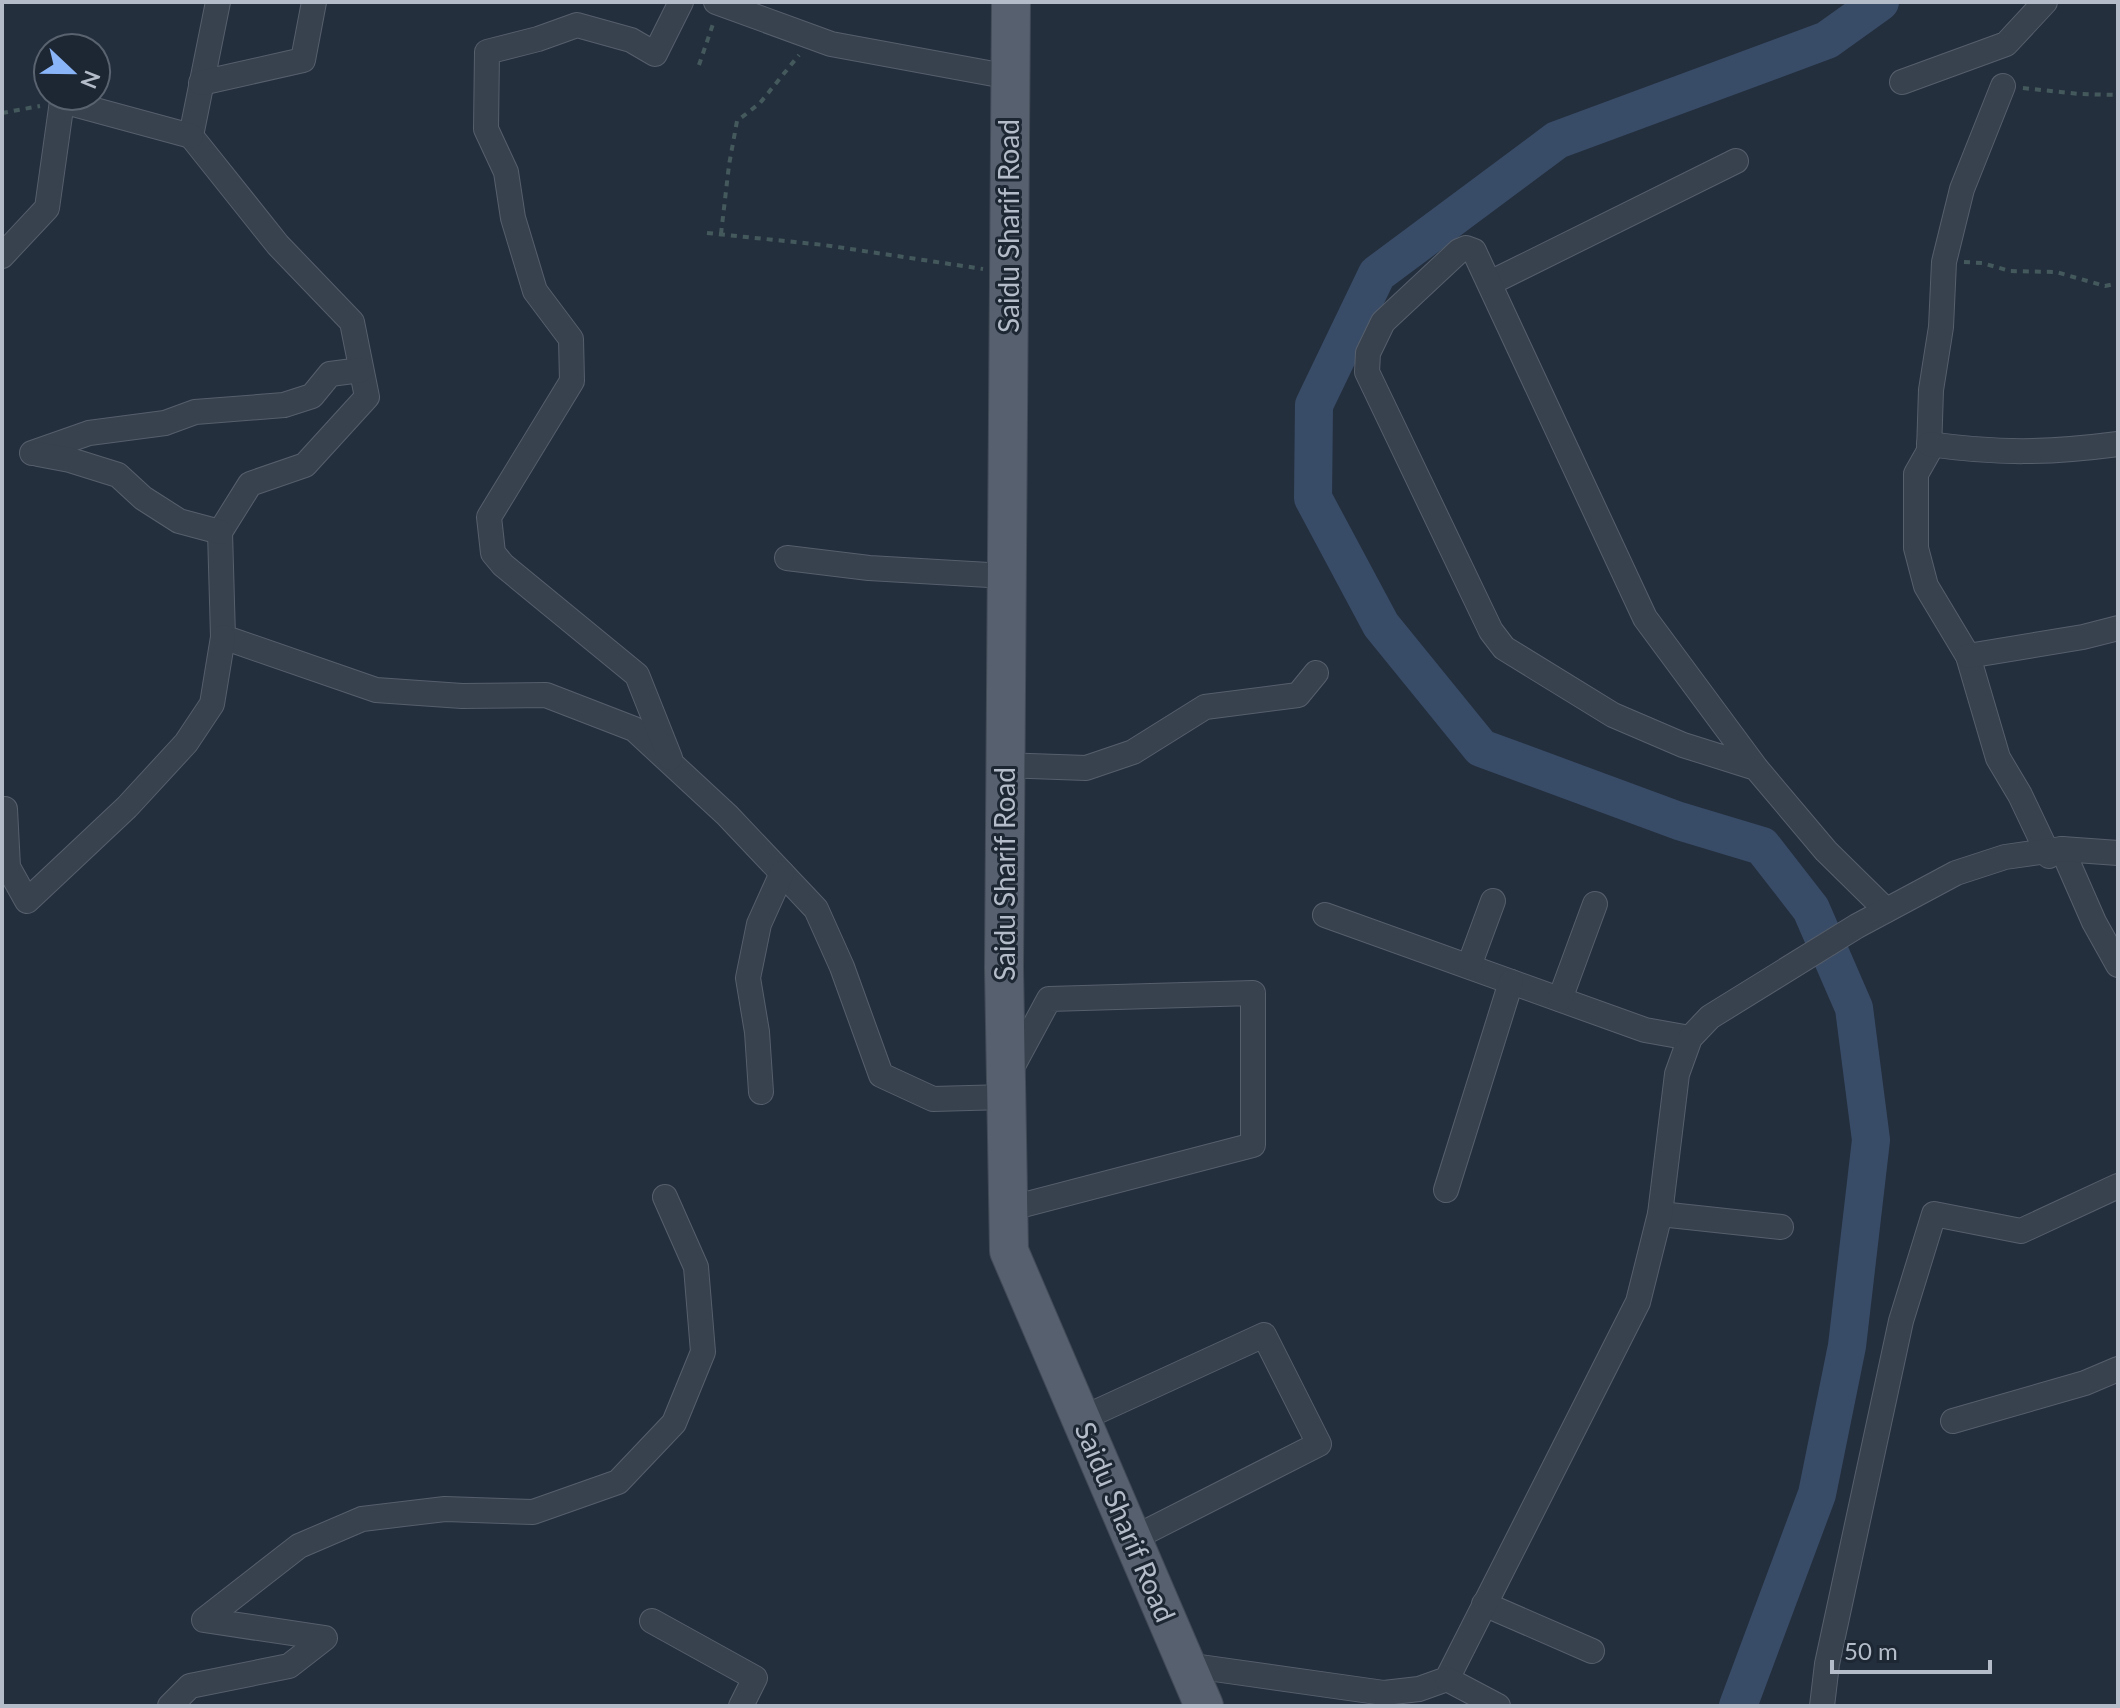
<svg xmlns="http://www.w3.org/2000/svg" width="2120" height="1708" font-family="Lato,sans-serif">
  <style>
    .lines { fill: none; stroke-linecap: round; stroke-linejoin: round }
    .river { stroke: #394c67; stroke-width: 38 }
    .minor-casing { stroke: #565f6c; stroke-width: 26 }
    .primary-casing { stroke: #414a57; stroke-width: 40 }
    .path { stroke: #44595c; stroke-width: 4; stroke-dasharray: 6 6; stroke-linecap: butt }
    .minor { stroke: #38414e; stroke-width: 24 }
    .primary { stroke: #56606e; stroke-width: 38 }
    .labels { text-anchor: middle; stroke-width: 6; stroke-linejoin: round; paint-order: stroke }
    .street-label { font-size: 28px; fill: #b4bcc9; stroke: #1d2633 }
  </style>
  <rect width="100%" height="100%" fill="#242f3e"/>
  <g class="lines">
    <polyline class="river" points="1738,1706 1817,1494 1847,1346 1871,1140 1854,1008 1811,909 1762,846 1679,821 1481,748 1381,625 1313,498 1314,405 1377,274 1557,140 1827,40 1880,2"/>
    <g class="minor-casing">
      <g id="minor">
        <polyline points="218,2 191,136 278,245 352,322 367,397 305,465 250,484 220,532 223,637 376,690 462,696 546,695 634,729 727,815 816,909 842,967 881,1075 933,1099 1006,1097"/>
        <polyline points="716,2 831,44 1010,77"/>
        <polyline points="1902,82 2006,44 2045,2"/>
        <polyline points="201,83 303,60 314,2"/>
        <polyline points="2003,86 1962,189 1944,262 1941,327 1931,390 1929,451 1916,474 1916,548 1926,586 1968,656 1998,758 2020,795 2049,856"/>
        <polyline points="2,256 47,208 62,101 191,136"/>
        <polyline points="1490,283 1736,161"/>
        <path d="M1929 444C1998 454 2049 453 2118 444"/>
        <polyline points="32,453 89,433 165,423 195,412 284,405 312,396 330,374 361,370"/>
        <polyline points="38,454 70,460 118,475 143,498 179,521 220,532"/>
        <polyline points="787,558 869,568 1006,576"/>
        <polyline points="1968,656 2083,637 2118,628"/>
        <polyline points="670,758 637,675 503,565 493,553 489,517 572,381 571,339 535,291 513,218 506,172 486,129 487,52 538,39 577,25 631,40 655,54 681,2"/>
        <polyline points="1005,765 1086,768 1133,752 1205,707 1298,695 1316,673"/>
        <polyline points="1756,768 1683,745 1613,715 1504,648 1491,631 1367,372 1368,353 1383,322 1459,251 1466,248 1474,251 1645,618 1756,768 1826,851 1886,910"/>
        <polyline points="2,812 5,809 8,867 27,901 127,807 186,743 212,704 223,637"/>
        <polyline points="2062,849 2094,922 2118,965"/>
        <polyline points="1325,915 1645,1030 1690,1038"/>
        <polyline points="1469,966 1493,901"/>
        <polyline points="1560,999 1595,904"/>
        <polyline points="761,1092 757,1032 748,978 759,924 782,873"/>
        <polyline points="1446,1190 1511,982"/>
        <polyline points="1008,1209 1253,1145 1253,993 1049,999 1009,1073"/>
        <polyline points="1660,1214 1781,1227"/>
        <polyline points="1081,1419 1264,1335 1319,1444 1132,1539"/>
        <polyline points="1953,1421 2085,1383 2118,1369"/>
        <polyline points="1484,1604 1592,1651"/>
        <polyline points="652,1621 755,1678 741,1706"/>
        <polyline points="1186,1665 1384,1693 1419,1689 1447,1679 1638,1302 1660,1214 1677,1074 1690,1038 1710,1017 1857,926 1956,873 2005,857 2062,849 2118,853"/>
        <polyline points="1447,1679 1498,1706"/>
        <polyline points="170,1706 190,1686 289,1666 325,1638 204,1620 299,1546 362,1519 445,1509 533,1512 618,1482 674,1423 703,1352 696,1267 665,1197"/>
        <polyline points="1822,1706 1827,1664 1901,1321 1934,1214 2021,1231 2118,1186"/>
      </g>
    </g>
    <g class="primary-casing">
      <polyline id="primary" points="1011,2 1004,968 1009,1251 1204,1706"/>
    </g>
    <g class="path">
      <polyline points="699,65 713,24"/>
      <polyline points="2023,88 2079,94 2118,95"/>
      <polyline points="2,113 40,106"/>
      <polyline points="707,233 824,245 983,269"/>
      <polyline points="721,234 729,165 737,121 760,103 799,55"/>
      <polyline points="1964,262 1982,263 2010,271 2056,272 2105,286 2118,283"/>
    </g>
    <use href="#minor" class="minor"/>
    <use href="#primary" class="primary"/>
  </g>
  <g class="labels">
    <g class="street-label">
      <text transform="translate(1009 226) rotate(-90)" y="10">Saidu Sharif Road</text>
      <text transform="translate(1005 874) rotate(-90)" y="10">Saidu Sharif Road</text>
      <text transform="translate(1125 1522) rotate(67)" y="10">Saidu Sharif Road</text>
    </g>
  </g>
  <rect width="2120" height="1708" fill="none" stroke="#b4bcc9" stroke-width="8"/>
  <g transform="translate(72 72) rotate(112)"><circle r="38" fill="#1d2633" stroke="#59626f" stroke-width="2"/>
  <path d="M0-6L14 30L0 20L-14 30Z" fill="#8ab4f8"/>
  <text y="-12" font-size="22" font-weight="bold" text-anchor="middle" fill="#b4bcc9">N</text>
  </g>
  <path d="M1832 1660v12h158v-12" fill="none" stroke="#b4bcc9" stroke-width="4"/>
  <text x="1844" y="1660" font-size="24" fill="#b4bcc9" stroke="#1d2633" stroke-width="6" paint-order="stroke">50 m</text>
</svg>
